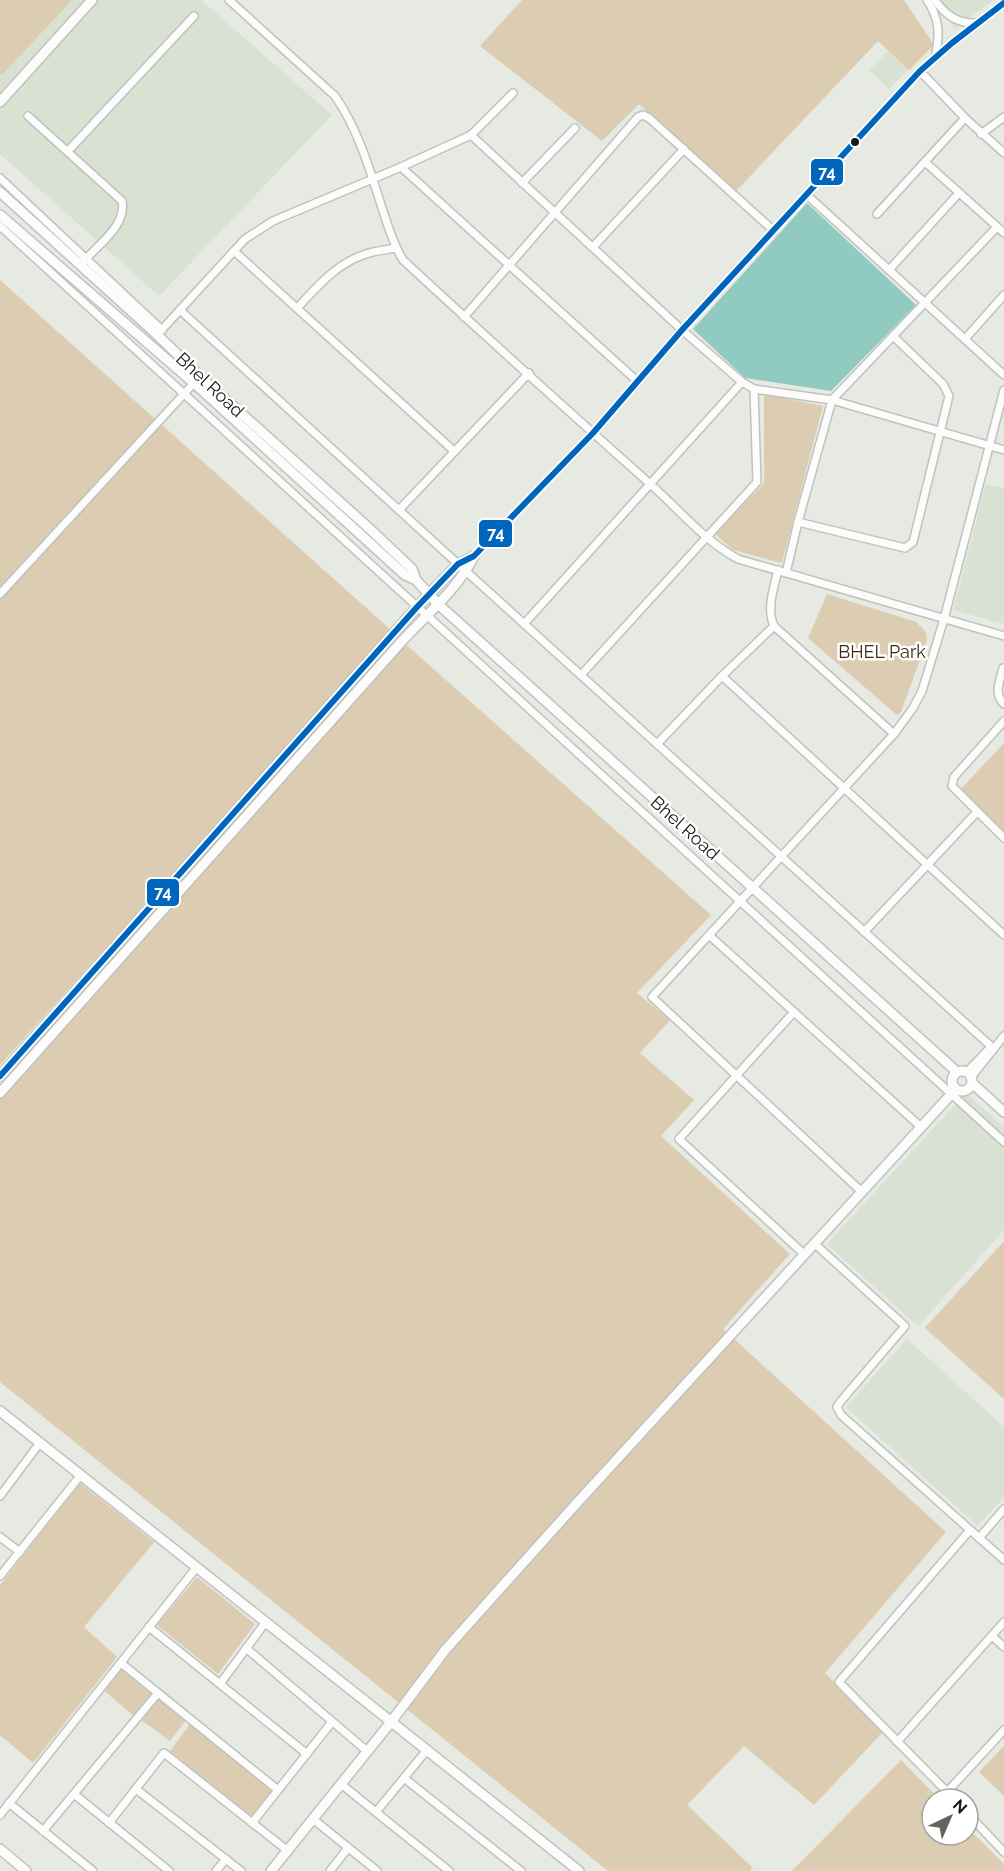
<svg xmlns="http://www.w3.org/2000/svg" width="1004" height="1871" font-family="Raleway,sans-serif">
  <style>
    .built { fill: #d9e1d3 }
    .green { fill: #dcccb1 }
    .water { fill: #91cac1 }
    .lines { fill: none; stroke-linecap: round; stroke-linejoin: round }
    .street-casing { stroke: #c0c2bd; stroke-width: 10 }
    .secondary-casing { stroke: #c0c2bd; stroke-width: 12 }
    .street { stroke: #fbfcfb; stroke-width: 7 }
    .secondary { stroke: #fbfcfb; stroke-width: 9 }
    .bus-1-casing { stroke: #fff; stroke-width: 10 }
    .bus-1 { stroke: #0065bd; stroke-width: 6 }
    .bus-dot { fill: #181b16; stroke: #fff; stroke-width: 2 }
    .labels { text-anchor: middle; stroke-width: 5; stroke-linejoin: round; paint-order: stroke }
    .street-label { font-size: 18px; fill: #181b16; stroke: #fff }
    .park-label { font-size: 18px; fill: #3b2b13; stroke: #fff }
    .line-badge { stroke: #fff; stroke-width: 2 }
    .badge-label { font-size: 16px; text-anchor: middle; font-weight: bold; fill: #fff }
  </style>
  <rect width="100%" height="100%" fill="#e6eae3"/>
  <g class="built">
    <polygon points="0,0 201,0 332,115 159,296 0,154"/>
    <polygon points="936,0 993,0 955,29"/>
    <polygon points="889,50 909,68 889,89 869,70"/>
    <polygon points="986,484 1004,488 1004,624 953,610"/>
    <polygon points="966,1093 1004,1128 1004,1230 918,1326 827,1244"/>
    <polygon points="907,1339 1004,1427 1004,1497 978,1526 846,1407"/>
  </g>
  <g class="green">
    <polygon points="0,0 72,0 2,75 0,73"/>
    <polygon points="522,0 904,0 934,45 909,70 878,41 736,191 639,104 602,141 480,46"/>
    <polygon points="0,280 392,631 0,1065"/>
    <polygon points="764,394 823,406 782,563 733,550 715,534 764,483"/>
    <polygon points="827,594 916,622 926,632 927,640 901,712 897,715 808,638"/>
    <polygon points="402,641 711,915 637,993 670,1020 640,1053 694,1100 661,1136 790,1254 723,1329 946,1532 825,1673 884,1731 814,1805 744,1746 687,1805 753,1868 750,1871 608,1871 0,1382 0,1099 55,1033"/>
    <polygon points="1004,743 1004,831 960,790"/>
    <polygon points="1004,1241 1004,1399 925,1328"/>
    <polygon points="80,1483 154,1542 84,1627 117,1657 33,1763 0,1735 0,1585"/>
    <polygon points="197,1577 255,1624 218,1674 157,1625"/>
    <polygon points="121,1667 154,1695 135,1717 102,1689"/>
    <polygon points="157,1697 186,1720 170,1741 140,1719"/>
    <polygon points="190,1724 272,1790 251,1817 170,1751"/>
    <polygon points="1004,1746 1004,1796 979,1772"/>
    <polygon points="901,1760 939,1799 932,1799 932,1835 968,1835 968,1828 1004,1864 1004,1871 792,1871"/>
  </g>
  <polygon class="water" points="807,203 916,305 831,391 745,378 693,329"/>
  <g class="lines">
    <g class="street-casing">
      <g id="street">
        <path d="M229 0 335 96C358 129 370 170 382 208 388 226 393 244 403 260 484 335 566 409 648 482 678 508 703 540 738 559L1004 636"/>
        <path d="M927 0C940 19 940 35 935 58"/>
        <path d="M935 0C945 15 958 24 976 23"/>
        <polyline points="920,71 965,118 1004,153"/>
        <path d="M28 116 122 201C127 225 99 244 84 261"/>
        <polyline points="981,134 1004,117"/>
        <polyline points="471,135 513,93"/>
        <polyline points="68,151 194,16"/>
        <polyline points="925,162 1004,233"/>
        <polyline points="401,167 637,381"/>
        <polyline points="0,178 162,330"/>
        <polyline points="522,183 575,128"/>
        <polyline points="807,195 1004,375"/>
        <polyline points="877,214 965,118"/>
        <polyline points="0,226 1004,1142"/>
        <polyline points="593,247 684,149"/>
        <polyline points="234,251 454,451"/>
        <polyline points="889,270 959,193"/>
        <path d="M297 308C317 287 335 265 363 255 373 251 385 250 396 248"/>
        <polyline points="180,310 458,564 993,1048"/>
        <polyline points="464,317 638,117 643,115 649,118 774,231"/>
        <polyline points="157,335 245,239 273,221 401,167 471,135 682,330 742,382 754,389 832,400 1004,450"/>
        <polyline points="965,339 1004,295"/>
        <polyline points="399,510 529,373"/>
        <polyline points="798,522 905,548 913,542 949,396 943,384 893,336"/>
        <polyline points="474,556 593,433 682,330 920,71 952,43 1004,3"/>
        <path d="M778 570C774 588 766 608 774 626L894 734"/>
        <polyline points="786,573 798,522 832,400 997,227"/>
        <polyline points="0,594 194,383"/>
        <polyline points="524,624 742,382"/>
        <path d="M1003 668C1000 681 993 694 1004 704"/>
        <polyline points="581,675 757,482 754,389"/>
        <polyline points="722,676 774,626"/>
        <polyline points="1004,721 954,777 952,786 1004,838"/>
        <polyline points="657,744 722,676 1004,935"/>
        <polyline points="864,932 977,812"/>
        <polyline points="709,935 921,1127"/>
        <polyline points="794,1012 679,1139 805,1255"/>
        <polyline points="967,1072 990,1048 993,1048"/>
        <polyline points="972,1076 1004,1036"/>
        <polyline points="862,1192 652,997 894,734 913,708 922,691 944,619 1004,390"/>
        <polyline points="815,1244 905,1326 841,1401 837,1407 841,1415 1004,1560"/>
        <polyline points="0,1496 39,1444"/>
        <polyline points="0,1537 20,1552"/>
        <polyline points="979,1538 1004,1509"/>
        <polyline points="0,1576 80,1476"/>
        <polyline points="149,1627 307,1754"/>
        <polyline points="992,1636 1004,1647"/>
        <polyline points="246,1648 367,1751"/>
        <polyline points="121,1663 278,1790"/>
        <polyline points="220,1684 265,1623"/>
        <polyline points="897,1742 1004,1622"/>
        <polyline points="404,1778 521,1871"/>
        <polyline points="341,1784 449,1871"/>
        <polyline points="136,1789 241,1871"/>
        <polyline points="947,1792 1004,1730"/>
        <polyline points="74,1794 169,1871"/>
        <polyline points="954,1799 839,1682 970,1530"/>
        <polyline points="9,1803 93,1871"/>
        <polyline points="376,1812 427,1750"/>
        <polyline points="968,1814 1004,1852"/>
        <polyline points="0,1815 196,1568"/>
        <polyline points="313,1819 377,1871"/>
        <polyline points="109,1823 164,1753 288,1851"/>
        <polyline points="252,1823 332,1722"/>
        <polyline points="43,1831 158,1693"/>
        <polyline points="216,1871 226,1859"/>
        <polyline points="330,1871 348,1848"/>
      </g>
    </g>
    <g class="secondary-casing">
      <g id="secondary">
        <polyline points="0,102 92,0"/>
        <polyline points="0,192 151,329 204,380 371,530 412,569 416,580 438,604 957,1072"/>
        <polyline points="0,215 194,383 405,575 416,580"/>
        <circle cx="962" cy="1081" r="10"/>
        <polyline points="0,1076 417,607 458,564 474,556"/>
        <polyline points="972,1083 1004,1112"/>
        <path d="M0 1093 402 641C427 614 458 589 474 556"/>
        <polyline points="0,1411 579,1871"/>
        <polyline points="0,1849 26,1871"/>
        <polyline points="271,1871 391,1722 446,1649 576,1504 956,1089"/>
      </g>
    </g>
    <use href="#street" class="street"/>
    <use href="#secondary" class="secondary"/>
    <g class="bus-1-casing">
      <polyline id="bus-1" points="0,1076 417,607 458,564 474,556 593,433 682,330 920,71 952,43 1004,3"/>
    </g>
    <use href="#bus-1" class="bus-1"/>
  </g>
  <circle class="bus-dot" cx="855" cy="142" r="5"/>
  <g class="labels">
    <g class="street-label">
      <text transform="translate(210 385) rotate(43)" y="6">Bhel Road</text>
      <text transform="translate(685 828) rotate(42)" y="6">Bhel Road</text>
    </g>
    <g class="park-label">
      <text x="882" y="658">BHEL Park</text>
    </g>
  </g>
  <g class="line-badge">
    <rect x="810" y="158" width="34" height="28" rx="6" fill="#0065bd"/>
    <rect x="478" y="519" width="35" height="29" rx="6" fill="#0065bd"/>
    <rect x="146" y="878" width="34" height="29" rx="6" fill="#0065bd"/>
  </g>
  <g class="badge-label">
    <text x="827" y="178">74</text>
    <text x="496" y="539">74</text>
    <text x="163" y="898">74</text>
  </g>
  <g transform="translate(950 1817) rotate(44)"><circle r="28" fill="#ffffff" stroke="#a3a4a2" stroke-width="1.5"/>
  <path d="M0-4.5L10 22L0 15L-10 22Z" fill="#60635e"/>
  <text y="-9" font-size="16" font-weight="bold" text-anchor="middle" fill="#181b16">N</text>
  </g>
</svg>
